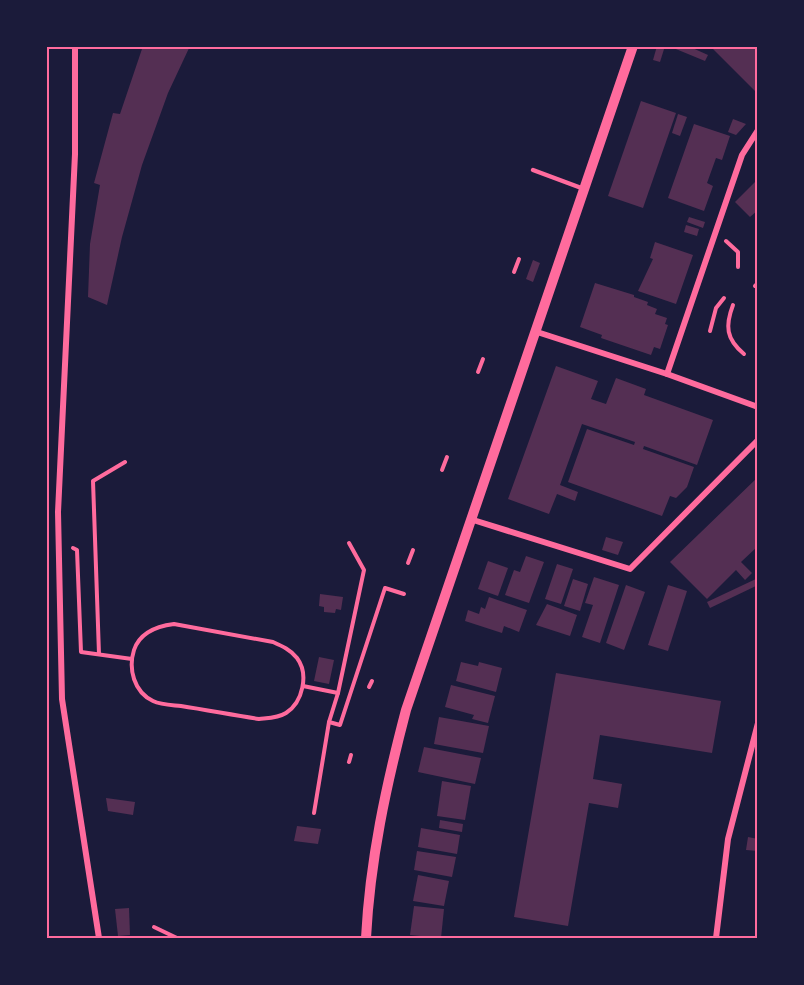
<svg xmlns="http://www.w3.org/2000/svg" width="804" height="985" font-family="'Sofia Sans Condensed',sans-serif">
  <style>
    .building { fill: #542f53 }
    .lines { fill: none; stroke-linecap: round; stroke-linejoin: round }
    .path { stroke: #ff6b9d; stroke-width: 4 }
    .service { stroke: #ff6b9d; stroke-width: 4.5 }
    .minor { stroke: #ff6b9d; stroke-width: 6 }
    .tertiary { stroke: #ff6b9d; stroke-width: 10 }
    .neatline { fill: none; stroke: #ff6b9d; stroke-width: 2 }
  </style>
  <rect width="100%" height="100%" fill="#1b1b3a"/>
  <g class="building">
    <polygon points="143,46 190,46 168,93 142,165 122,237 107,305 88,297 90,244 100,185 94,183 113,113 120,114"/>
    <polygon points="657,46 665,46 660,62 653,60"/>
    <polygon points="688,46 708,55 705,61 671,47"/>
    <polygon points="710,46 758,46 758,94"/>
    <polygon points="641,101 676,113 643,208 608,196"/>
    <polygon points="678,114 687,117 680,136 672,133"/>
    <polygon points="733,119 746,124 736,135 728,132"/>
    <polygon points="694,124 730,136 722,160 716,158 707,183 713,186 704,211 668,198"/>
    <polygon points="758,179 758,210 750,217 735,202"/>
    <polygon points="689,217 705,222 703,228 687,222"/>
    <polygon points="686,225 699,229 697,236 684,232"/>
    <polygon points="655,242 693,255 676,304 638,291 653,259 650,258"/>
    <polygon points="533,260 540,263 533,282 526,279"/>
    <polygon points="595,283 634,295 634,297 648,302 647,305 657,309 655,314 667,318 665,324 668,325 660,349 654,347 651,355 601,338 602,335 580,327"/>
    <polygon points="556,366 598,381 591,399 606,404 616,378 646,389 644,395 713,420 697,465 644,446 643,449 694,467 687,487 676,498 670,496 662,516 568,482 587,429 634,445 635,442 582,424 560,485 578,492 575,501 557,494 549,514 508,499"/>
    <polygon points="758,477 758,546 741,562 752,573 745,580 736,570 707,599 670,562"/>
    <polygon points="606,537 623,542 618,555 602,550"/>
    <polygon points="526,556 544,562 529,603 505,595 514,570 520,572"/>
    <polygon points="488,561 508,568 498,596 478,589"/>
    <polygon points="557,564 573,569 561,604 545,599"/>
    <polygon points="594,577 619,585 600,643 582,637 593,605 585,603"/>
    <polygon points="758,578 758,585 710,608 707,602"/>
    <polygon points="573,579 588,584 580,611 564,606"/>
    <polygon points="626,585 645,592 624,650 606,643"/>
    <polygon points="668,585 687,591 668,651 648,645"/>
    <polygon points="320,594 343,597 341,610 336,609 335,613 324,612 324,607 319,606"/>
    <polygon points="489,597 527,610 519,632 504,626 502,633 465,621 468,610 479,614 481,607 485,609"/>
    <polygon points="547,604 577,615 570,636 536,625"/>
    <polygon points="319,657 334,660 329,684 314,681"/>
    <polygon points="461,662 478,666 479,662 502,668 496,692 456,681"/>
    <polygon points="556,673 721,701 712,753 600,735 593,779 622,784 618,808 589,803 568,926 514,917"/>
    <polygon points="451,685 495,696 488,723 472,719 474,715 445,707"/>
    <polygon points="439,717 489,726 483,753 434,744"/>
    <polygon points="424,747 481,758 475,784 418,772"/>
    <polygon points="442,781 471,786 465,820 437,816"/>
    <polygon points="106,798 135,802 133,815 108,811"/>
    <polygon points="440,820 463,824 462,832 439,828"/>
    <polygon points="297,826 321,829 318,844 294,841"/>
    <polygon points="421,828 460,835 457,854 418,847"/>
    <polygon points="748,837 758,839 758,851 746,850"/>
    <polygon points="417,851 456,857 452,877 414,870"/>
    <polygon points="418,875 449,881 444,906 413,901"/>
    <polygon points="414,906 444,909 441,938 410,935"/>
    <polygon points="129,908 130,935 118,936 115,909"/>
  </g>
  <g class="lines">
    <g class="path">
      <polyline points="726,241 738,252 738,267"/>
      <polyline points="514,272 519,259"/>
      <polyline points="755,286 758,283"/>
      <path d="M733 305C725 326 726 339 744 354"/>
      <polyline points="710,331 716,308 724,298"/>
      <polyline points="478,372 483,359"/>
      <polyline points="442,470 447,457"/>
      <polyline points="349,543 364,570 338,693 329,722 340,725 385,588 404,594"/>
      <polyline points="73,548 77,550 81,652 132,659"/>
      <polyline points="408,563 413,550"/>
      <path d="M174 624 273 642C282 646 291 650 297 658 309 674 303 702 286 713 278 718 268 718 259 719 233 715 207 710 181 706 172 705 161 705 153 701 134 692 128 669 134 650 140 632 158 626 174 624Z"/>
      <polyline points="99,654 93,481 125,462"/>
      <polyline points="303,686 338,693"/>
      <polyline points="369,687 372,681"/>
      <polyline points="349,762 351,755"/>
      <polyline points="314,813 329,722"/>
      <polyline points="154,927 177,938"/>
    </g>
    <polyline class="service" points="533,170 584,189"/>
    <g class="minor">
      <polyline points="75,46 75,154 58,512 62,699 99,938"/>
      <polyline points="534,331 667,374 758,407"/>
      <polyline points="667,374 742,155 758,130"/>
      <polyline points="470,519 630,569 758,440"/>
      <polyline points="716,938 728,839 758,723"/>
    </g>
    <path class="tertiary" d="M366 938C370 860 386 786 406 710L633 46"/>
  </g>
  <rect width="804" height="985" fill="none" stroke="#1b1b3a" stroke-width="96"/>
  <rect x="48" y="48" width="708" height="889" class="neatline"/>
</svg>
